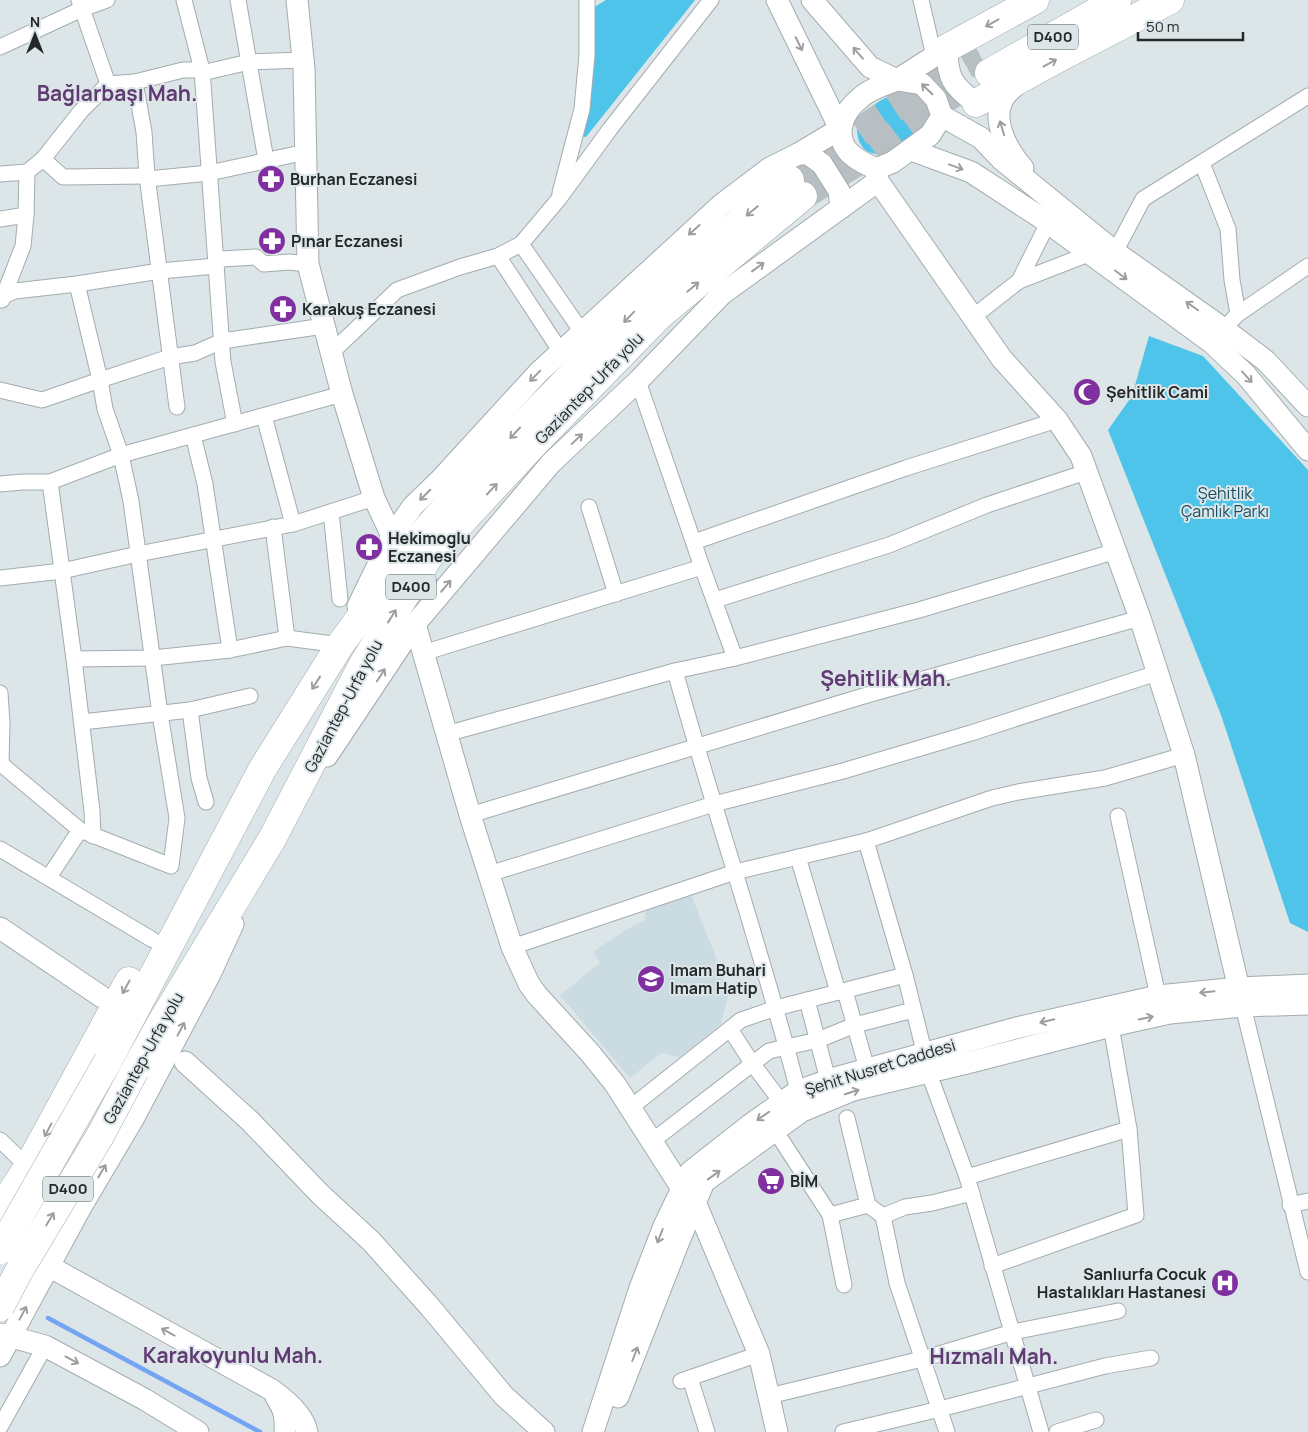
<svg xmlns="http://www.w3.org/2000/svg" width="1308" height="1432" font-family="Manrope,sans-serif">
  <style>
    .built { fill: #cadbe2 }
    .green { fill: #4fc4eb }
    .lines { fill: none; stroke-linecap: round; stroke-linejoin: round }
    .stream { stroke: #74a4f2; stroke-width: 4.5 }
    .highway-tunnel { stroke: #b7bfc2; stroke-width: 28; stroke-dasharray: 28 14; stroke-linecap: butt }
    .street-casing { stroke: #a3acaf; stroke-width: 17 }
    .secondary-casing { stroke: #a3acaf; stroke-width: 23 }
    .highway-casing { stroke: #a3acaf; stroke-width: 29 }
    .street { stroke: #fff; stroke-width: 15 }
    .secondary { stroke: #fff; stroke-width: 21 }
    .highway { stroke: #fff; stroke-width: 28 }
    .highway-bridge-casing { stroke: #a3acaf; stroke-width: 29; stroke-linecap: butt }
    .highway-bridge { stroke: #fff; stroke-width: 28 }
    .oneway { stroke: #9d9e9f }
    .labels { text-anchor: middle; stroke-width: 4; stroke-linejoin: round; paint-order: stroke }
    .shield { fill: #dce5e8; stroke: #5c6162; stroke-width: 1 }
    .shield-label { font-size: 15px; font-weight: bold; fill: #252829 }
    .poi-label { font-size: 16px; font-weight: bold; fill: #252829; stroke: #dce5e8; text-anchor: start }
    .street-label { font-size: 16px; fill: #252829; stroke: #dce5e8 }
    .park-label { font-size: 16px; fill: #174d5f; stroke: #dce5e8 }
    .district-label { font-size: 21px; font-weight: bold; fill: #603a72; stroke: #dce5e8 }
  </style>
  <rect width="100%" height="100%" fill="#dce5e8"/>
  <polygon class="built" points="689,890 715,955 728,996 721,1024 680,1057 661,1053 630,1078 560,995 600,963 593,952 624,931 645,920 646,904"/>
  <g class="green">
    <polygon points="606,0 695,0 586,137 578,136 591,9"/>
    <path d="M911 91C914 93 919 94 921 97 950 127 853 193 857 122 873 104 886 93 911 91Z"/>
    <polygon points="1149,336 1203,356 1308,470 1308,932 1290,923 1221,715 1108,430 1132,396"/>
  </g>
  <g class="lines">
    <polyline class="stream" points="48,1318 260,1432"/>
    <g class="highway-tunnel">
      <path d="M790 180C852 136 914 92 981 57"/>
      <polyline points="803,196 859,161 933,106 983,76"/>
    </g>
    <g class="street-casing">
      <g id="street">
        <polyline points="79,0 108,84"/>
        <polyline points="184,0 202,70 223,362 235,424"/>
        <polyline points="238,0 266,160"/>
        <polyline points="921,0 934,56"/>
        <polyline points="0,47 82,9 107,0"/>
        <polyline points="202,73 249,62 303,60"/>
        <polyline points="135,82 144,132 147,176 177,407"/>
        <polyline points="43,159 81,111 108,84 135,82 183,70 202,70"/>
        <polyline points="1202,163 1228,229 1232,280 1238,314"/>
        <polyline points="0,174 27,172"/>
        <polyline points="148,179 209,173 306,152"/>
        <polyline points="560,193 582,109 587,55 587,0"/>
        <polyline points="0,219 26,215"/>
        <polyline points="521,244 582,332"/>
        <polyline points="498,256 561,352"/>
        <polyline points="1019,281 1048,223 1054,216"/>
        <polyline points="3,296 15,291 77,284 160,271 216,266 221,259 256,257 264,264 289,262 308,264"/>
        <polyline points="2,300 23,246 26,215 27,172 43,159 63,177 147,176"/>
        <polyline points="973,317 1019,281 1091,253 1115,252 1143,199 1308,96"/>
        <polyline points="1232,320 1238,314 1308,266"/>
        <polyline points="331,353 397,290 460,267 498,256 521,244 558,200 610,129 711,0"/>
        <polyline points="638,381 702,567 735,658"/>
        <polyline points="0,390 42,400 100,380 170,357 195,353 222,341 324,326"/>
        <polyline points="264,416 293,524"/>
        <polyline points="193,435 205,484 230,650"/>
        <polyline points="50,482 74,659 92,811 93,836"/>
        <polyline points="0,484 22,482 50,482 121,455 342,394"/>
        <polyline points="589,507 616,594"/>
        <polyline points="331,512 340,599"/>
        <polyline points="273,527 287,638"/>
        <polyline points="694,542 906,468 1057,420"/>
        <polyline points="0,578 62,571 138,554 293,524 374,498"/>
        <polyline points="715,600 889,545 987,505 1086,472"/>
        <polyline points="423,653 702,567"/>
        <polyline points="74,659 153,658 230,650 287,638 340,645"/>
        <path d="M675 671C714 812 762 950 798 1091"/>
        <polyline points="0,693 2,723 1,764 80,830 171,866 177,818 160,714 131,501 121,455 105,409 100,380 77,284"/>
        <polyline points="190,710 199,778 206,802"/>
        <polyline points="82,722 190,710 250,696"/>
        <polyline points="446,734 675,671 735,658 919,610 1116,551"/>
        <polyline points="470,815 867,695 1140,618"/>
        <polyline points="1118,816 1158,996"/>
        <polyline points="866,841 905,975 931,1079 967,1177 1041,1432"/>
        <polyline points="0,849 153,940"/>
        <polyline points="798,857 838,992"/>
        <polyline points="489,874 714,804 843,771 971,733 1157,673"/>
        <polyline points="49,877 80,830"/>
        <polyline points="512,947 735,872 866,841 992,798 1018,792 1105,778 1184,755"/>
        <polyline points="845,991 867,1069"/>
        <polyline points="807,1000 828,1080"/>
        <polyline points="1243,1006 1308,1272"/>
        <polyline points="730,1029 752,1063 782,1103"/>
        <polyline points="630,1108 741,1020 776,1008 905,975"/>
        <polyline points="847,1118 868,1205 883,1216 897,1283 947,1432"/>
        <polyline points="0,1140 28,1167"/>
        <polyline points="782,1141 830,1215 844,1285"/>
        <polyline points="651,1142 769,1051 818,1040 855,1025 913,1010"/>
        <polyline points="967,1177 1129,1129"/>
        <polyline points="1290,1205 1308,1201"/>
        <polyline points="830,1215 868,1205"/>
        <polyline points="883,1216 905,1207 932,1203 972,1193"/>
        <polyline points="992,1266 1136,1215 1129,1129 1111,1026"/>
        <polyline points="690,1378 707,1432"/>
        <polyline points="681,1381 759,1354"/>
        <polyline points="769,1396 922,1359 1013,1332 1118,1311"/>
        <polyline points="0,1427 45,1346"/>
        <polyline points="843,1432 940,1409 1105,1366 1151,1358"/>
        <polyline points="1057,1432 1096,1420"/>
      </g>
    </g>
    <g class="secondary-casing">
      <g id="secondary">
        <polyline points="297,0 304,69 308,264 342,394 374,498 392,536"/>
        <polyline points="777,0 840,129 798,154"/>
        <polyline points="812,0 870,67 897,80 947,48"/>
        <path d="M947 48C947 77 952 86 976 103"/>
        <path d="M897 80 922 84 936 99 942 116 930 135 893 162 876 169C866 164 854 159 847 150 834 133 844 111 859 99 869 89 884 85 897 80Z"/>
        <path d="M1017 84C1012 89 1006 93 1003 99 991 121 1008 151 1023 168"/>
        <polyline points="942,116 981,138 1001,159 1115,252 1224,329 1266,361 1308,406"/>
        <polyline points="911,150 971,172 1040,217 1212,343 1246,375 1308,450"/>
        <polyline points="876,169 878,181 1002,359 1057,420 1081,456 1140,618 1184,755 1243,1006"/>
        <polyline points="358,606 392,536 413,506 440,480 539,372 721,205 770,168 798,154 808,154 822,164 839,191 841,208"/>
        <polyline points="415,624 470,815 512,947 529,984 537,995 590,1053 615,1084 681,1187"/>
        <polyline points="327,756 415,624 551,463 638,381 722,294 878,181"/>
        <polyline points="0,928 102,997"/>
        <polyline points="185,1062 250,1121 320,1194 371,1241 430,1307 504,1396 544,1432"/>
        <polyline points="695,1202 759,1354 777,1432"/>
        <path d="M36 1259 272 1390C286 1400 304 1415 307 1432"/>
        <polyline points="0,1334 45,1346 144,1399 198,1432"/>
        <polyline points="0,1356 81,1207 132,1121 210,974 233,924"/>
        <path d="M276 1397C284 1409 286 1417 285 1432"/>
        <polyline points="618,1397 679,1241 704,1182 802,1111 853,1090 967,1063 1111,1026 1170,1013 1243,1006 1308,1004"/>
        <polyline points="593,1432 640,1288 664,1226 690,1172 751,1124 798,1091 831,1079 1016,1028 1158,996 1239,988 1308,985"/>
      </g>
    </g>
    <g class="highway-casing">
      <g id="highway">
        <polyline points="947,48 1035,0"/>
        <polyline points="989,73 1117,0"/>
        <polyline points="976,103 1057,59 1170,0"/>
        <polyline points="108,1061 263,768 340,645 409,551 432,523 517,431 646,299 790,180"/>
        <polyline points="135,1070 161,1023 272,839 363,664 428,558 533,445 660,315 803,196"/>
        <polyline points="0,1210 28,1167 129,981"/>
      </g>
    </g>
    <use href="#street" class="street"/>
    <use href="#secondary" class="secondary"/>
    <use href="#highway" class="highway"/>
    <g class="highway-bridge-casing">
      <g id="highway-bridge">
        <polyline points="0,1250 108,1061"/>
        <polyline points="0,1307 19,1271 100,1136 135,1070"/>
      </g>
    </g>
    <use href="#highway-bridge" class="highway-bridge"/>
  </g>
  <defs><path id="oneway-shaft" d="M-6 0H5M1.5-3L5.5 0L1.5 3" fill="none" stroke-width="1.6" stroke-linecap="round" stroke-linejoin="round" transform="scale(1.25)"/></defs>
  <g class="oneway">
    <use href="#oneway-shaft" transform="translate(992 23) rotate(151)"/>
    <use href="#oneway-shaft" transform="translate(799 44) rotate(64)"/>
    <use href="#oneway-shaft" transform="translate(858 53) rotate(-131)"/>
    <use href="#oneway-shaft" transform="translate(1050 63) rotate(-29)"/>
    <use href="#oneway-shaft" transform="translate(927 89) rotate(-136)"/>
    <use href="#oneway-shaft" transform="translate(1002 128) rotate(-107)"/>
    <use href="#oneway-shaft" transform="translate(956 167) rotate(20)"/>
    <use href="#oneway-shaft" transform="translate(752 211) rotate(140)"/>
    <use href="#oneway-shaft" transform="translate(694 230) rotate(138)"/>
    <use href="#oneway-shaft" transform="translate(758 267) rotate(-36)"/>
    <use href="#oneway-shaft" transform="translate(1121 275) rotate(37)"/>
    <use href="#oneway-shaft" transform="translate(693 287) rotate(-40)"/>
    <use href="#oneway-shaft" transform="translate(1192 306) rotate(-145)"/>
    <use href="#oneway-shaft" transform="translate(629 317) rotate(134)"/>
    <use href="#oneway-shaft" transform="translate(535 376) rotate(134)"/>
    <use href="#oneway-shaft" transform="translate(1247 377) rotate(48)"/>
    <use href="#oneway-shaft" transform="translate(515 433) rotate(133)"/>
    <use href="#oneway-shaft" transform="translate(577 439) rotate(-43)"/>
    <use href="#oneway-shaft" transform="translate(492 489) rotate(-47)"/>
    <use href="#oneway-shaft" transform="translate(425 495) rotate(135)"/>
    <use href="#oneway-shaft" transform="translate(446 586) rotate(-50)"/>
    <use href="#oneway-shaft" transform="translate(392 616) rotate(-58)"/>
    <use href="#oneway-shaft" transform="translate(381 675) rotate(-57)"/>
    <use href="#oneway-shaft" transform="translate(316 683) rotate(122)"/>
    <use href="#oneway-shaft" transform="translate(126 987) rotate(119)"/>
    <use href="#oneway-shaft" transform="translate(1207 992) rotate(174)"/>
    <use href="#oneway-shaft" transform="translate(1146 1018) rotate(-12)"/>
    <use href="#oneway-shaft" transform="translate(1047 1021) rotate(167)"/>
    <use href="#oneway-shaft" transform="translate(181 1029) rotate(-62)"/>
    <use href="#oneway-shaft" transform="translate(852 1092) rotate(-18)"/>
    <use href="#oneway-shaft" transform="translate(763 1116) rotate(145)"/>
    <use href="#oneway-shaft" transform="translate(48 1130) rotate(118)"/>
    <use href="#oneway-shaft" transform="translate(102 1171) rotate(-59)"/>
    <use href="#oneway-shaft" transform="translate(714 1175) rotate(-36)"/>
    <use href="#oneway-shaft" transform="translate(50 1219) rotate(-59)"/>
    <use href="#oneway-shaft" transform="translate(660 1236) rotate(111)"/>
    <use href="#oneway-shaft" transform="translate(23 1313) rotate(-62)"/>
    <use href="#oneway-shaft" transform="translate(168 1332) rotate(-151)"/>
    <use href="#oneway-shaft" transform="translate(635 1354) rotate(-69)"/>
    <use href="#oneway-shaft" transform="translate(72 1360) rotate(28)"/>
  </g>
  <defs>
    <g id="pharmacy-disc" transform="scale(1.4375)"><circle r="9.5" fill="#7f2f9f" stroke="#dce5e8"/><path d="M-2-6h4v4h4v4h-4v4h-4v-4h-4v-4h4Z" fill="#fff"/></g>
    <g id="mosque-disc" transform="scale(1.4375)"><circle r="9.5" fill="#7f2f9f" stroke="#dce5e8"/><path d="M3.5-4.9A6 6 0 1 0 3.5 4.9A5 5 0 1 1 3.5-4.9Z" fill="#fff"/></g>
    <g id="school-disc" transform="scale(1.4375)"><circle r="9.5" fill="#7f2f9f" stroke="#dce5e8"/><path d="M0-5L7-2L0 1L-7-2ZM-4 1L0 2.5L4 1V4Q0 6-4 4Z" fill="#fff"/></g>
    <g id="supermarket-disc" transform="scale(1.4375)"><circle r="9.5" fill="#7f2f9f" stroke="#dce5e8"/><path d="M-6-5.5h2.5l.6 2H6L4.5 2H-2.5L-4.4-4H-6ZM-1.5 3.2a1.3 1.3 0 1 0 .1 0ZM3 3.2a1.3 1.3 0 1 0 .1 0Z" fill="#fff"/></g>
    <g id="hospital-disc" transform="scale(1.4375)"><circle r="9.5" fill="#7f2f9f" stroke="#dce5e8"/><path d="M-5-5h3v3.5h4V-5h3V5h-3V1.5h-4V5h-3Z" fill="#fff"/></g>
  </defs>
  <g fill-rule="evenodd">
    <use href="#pharmacy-disc" x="271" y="179"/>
    <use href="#pharmacy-disc" x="272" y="241"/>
    <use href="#pharmacy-disc" x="283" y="309"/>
    <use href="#mosque-disc" x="1087" y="392"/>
    <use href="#pharmacy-disc" x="369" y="547"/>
    <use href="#school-disc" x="651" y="979"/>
    <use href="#supermarket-disc" x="771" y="1181"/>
    <use href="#hospital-disc" x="1225" y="1283"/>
  </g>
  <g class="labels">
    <g class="shield">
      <rect x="1028" y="24.5" width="50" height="25" rx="4"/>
      <rect x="386" y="574.5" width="50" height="25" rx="4"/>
      <rect x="43" y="1176.5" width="50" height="25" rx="4"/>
    </g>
    <g class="shield-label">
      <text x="1053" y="42">D400</text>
      <text x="411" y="592">D400</text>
      <text x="68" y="1194">D400</text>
    </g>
    <g class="poi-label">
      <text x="290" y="185">Burhan Eczanesi</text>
      <text x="291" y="247">Pınar Eczanesi</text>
      <text x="302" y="315">Karakuş Eczanesi</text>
      <text x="1106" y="398">Şehitlik Cami</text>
      <text x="388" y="544">Hekimoglu<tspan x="388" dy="18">Eczanesi</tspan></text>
      <text x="670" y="976">Imam Buhari<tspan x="670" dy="18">Imam Hatip</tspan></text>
      <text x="790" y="1187">BİM</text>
      <text x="1206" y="1280" text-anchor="end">Sanlıurfa Cocuk<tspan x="1206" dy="18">Hastalıkları Hastanesi</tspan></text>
    </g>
    <g class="street-label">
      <text transform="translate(589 388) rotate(-46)" y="6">Gaziantep-Urfa yolu</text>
      <text transform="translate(343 706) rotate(-62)" y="6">Gaziantep-Urfa yolu</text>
      <text transform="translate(143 1058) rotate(-61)" y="6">Gaziantep-Urfa yolu</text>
      <text transform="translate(880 1067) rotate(-17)" y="6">Şehit Nusret Caddesi</text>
    </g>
    <g class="park-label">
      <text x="1225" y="499">Şehitlik<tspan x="1225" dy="18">Çamlık Parkı</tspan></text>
    </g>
    <g class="district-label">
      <text x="117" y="101">Bağlarbaşı Mah.</text>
      <text x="886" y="686">Şehitlik Mah.</text>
      <text x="233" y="1363">Karakoyunlu Mah.</text>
      <text x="994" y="1364">Hızmalı Mah.</text>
    </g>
  </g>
  <g transform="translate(35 35)" stroke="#dce5e8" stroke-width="4" paint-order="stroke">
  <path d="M0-4L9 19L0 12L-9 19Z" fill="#252829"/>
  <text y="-8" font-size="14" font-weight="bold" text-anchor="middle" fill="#252829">N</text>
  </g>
  <path d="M1138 32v8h105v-8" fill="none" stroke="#252829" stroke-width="2.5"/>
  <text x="1146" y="32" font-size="15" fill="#252829" stroke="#dce5e8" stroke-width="4" paint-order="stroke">50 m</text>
</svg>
